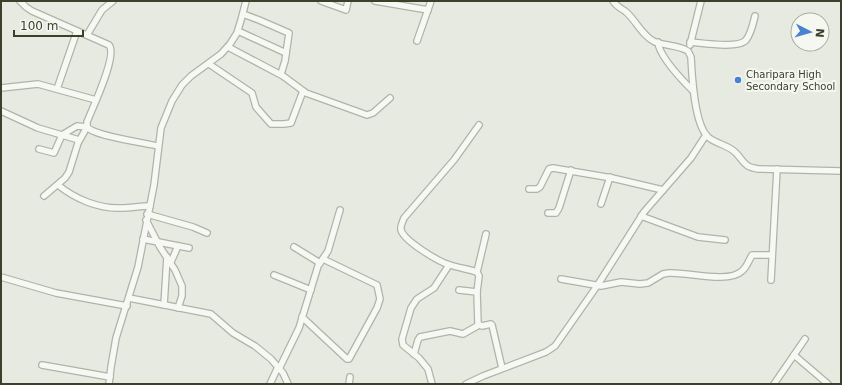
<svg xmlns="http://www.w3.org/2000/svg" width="842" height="385" font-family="'DejaVu Sans',sans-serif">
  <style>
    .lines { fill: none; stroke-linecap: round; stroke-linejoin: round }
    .street-casing { stroke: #afb4a6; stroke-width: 8 }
    .street { stroke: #f7f8f4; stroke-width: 5.5 }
    .poi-dot { fill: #4884cd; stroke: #f5f7f1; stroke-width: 1.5 }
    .labels { text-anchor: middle; stroke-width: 4; stroke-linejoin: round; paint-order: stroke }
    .poi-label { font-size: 10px; fill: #39412a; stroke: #f5f7f1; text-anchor: start }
  </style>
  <rect width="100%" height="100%" fill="#e7eae1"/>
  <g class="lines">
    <g class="street-casing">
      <g id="street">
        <path d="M20 1 26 7 32 11 109 45C118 55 92 109 87 122V127C94 136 145 143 158 146"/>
        <polyline points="321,1 346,10 348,1"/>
        <polyline points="375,1 428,10"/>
        <path d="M613 1C616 6 620 8 625 11 636 20 642 36 655 42 666 46 678 45 688 51L691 57C692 76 694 124 708 137 716 144 728 145 735 152 745 162 743 167 759 169L841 171"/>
        <polyline points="243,14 259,20 289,33 285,61 281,74"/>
        <polyline points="238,31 286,53"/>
        <polyline points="87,35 102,10 113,1"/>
        <polyline points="417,41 431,1"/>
        <path d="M658 42C659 56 683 81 693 91"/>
        <path d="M690 42C702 43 739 49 746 40 751 34 753 24 755 16"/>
        <polyline points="690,45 701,1"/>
        <polyline points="228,47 283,76 306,93 367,115 373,113 390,98"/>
        <polyline points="209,64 252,93 256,107 271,124 284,124 291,123 303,91"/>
        <polyline points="1,88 38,84 96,100"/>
        <polyline points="57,89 77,31"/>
        <polyline points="1,111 38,128 79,140"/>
        <path d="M479 125 454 160 404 218C403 221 400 226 401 230 404 241 439 262 450 265 459 268 468 269 477 272L479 276 477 292 478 324 482 326 491 324 492 325 502 368"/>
        <polyline points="39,149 54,153 62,135 77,126 87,127 78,143 69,172 65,178 44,196"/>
        <path d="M58 185C75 199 99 209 121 208 131 208 140 206 150 206"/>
        <polyline points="529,189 537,189 540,187 549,169 553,168 612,178 663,190"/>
        <polyline points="601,204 610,177"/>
        <polyline points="548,213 556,213 559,208 571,170"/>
        <polyline points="147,214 193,227 207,233"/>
        <polyline points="641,216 698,237 725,240"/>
        <polyline points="146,220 160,247 175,270 182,286 182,296 178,308"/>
        <polyline points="143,239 189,248"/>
        <polyline points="294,247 320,263"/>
        <polyline points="171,262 178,246"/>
        <polyline points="477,272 486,234"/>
        <polyline points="274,275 311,290"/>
        <polyline points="1,277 56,293 127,306"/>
        <path d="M561 279 601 286 621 282 640 284 648 283 663 274 669 273C688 272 728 284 742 271 747 267 749 260 752 255H772"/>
        <polyline points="771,280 777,169"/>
        <polyline points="459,290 477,292"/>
        <polyline points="129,298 211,314 233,333 255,346 271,359 283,373 288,384"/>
        <polyline points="164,305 167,257"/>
        <polyline points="302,317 347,359 349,359 377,308 380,299 377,285 323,259"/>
        <polyline points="414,354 418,340 420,337 450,331 463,334 479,325"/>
        <polyline points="794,355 828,384"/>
        <polyline points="42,365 110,377"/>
        <polyline points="279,369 299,328 318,266 328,251 340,210"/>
        <polyline points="109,384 111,367 116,338 138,267 154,185 161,128 172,101 182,85 191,76 221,54 230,44 237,33 241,20 246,1"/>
        <polyline points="270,384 278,367"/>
        <polyline points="349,384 350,377"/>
        <polyline points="432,384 428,369 419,358 403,345 402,339 411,308 417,299 434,288 449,265"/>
        <polyline points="466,384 483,376 546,352 555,346 597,286 644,212 691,158 706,135"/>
        <polyline points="774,384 805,339"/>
      </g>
    </g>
    <use href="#street" class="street"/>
  </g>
  <circle class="poi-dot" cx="738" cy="80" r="4"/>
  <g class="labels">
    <g class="poi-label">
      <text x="746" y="78">Charipara High<tspan x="746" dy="12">Secondary School</tspan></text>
    </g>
  </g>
  <rect width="842" height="385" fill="none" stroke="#39412a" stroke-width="4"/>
  <g transform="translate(810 32) rotate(96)"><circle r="19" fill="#f5f7f1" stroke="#aaaea1"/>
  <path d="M0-3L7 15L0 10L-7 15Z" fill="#4884cd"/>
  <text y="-6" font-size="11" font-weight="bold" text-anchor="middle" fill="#39412a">N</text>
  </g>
  <path d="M14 30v6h69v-6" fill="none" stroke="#39412a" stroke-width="2"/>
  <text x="20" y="30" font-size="12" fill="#39412a" stroke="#f5f7f1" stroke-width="3" paint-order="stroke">100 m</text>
</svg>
